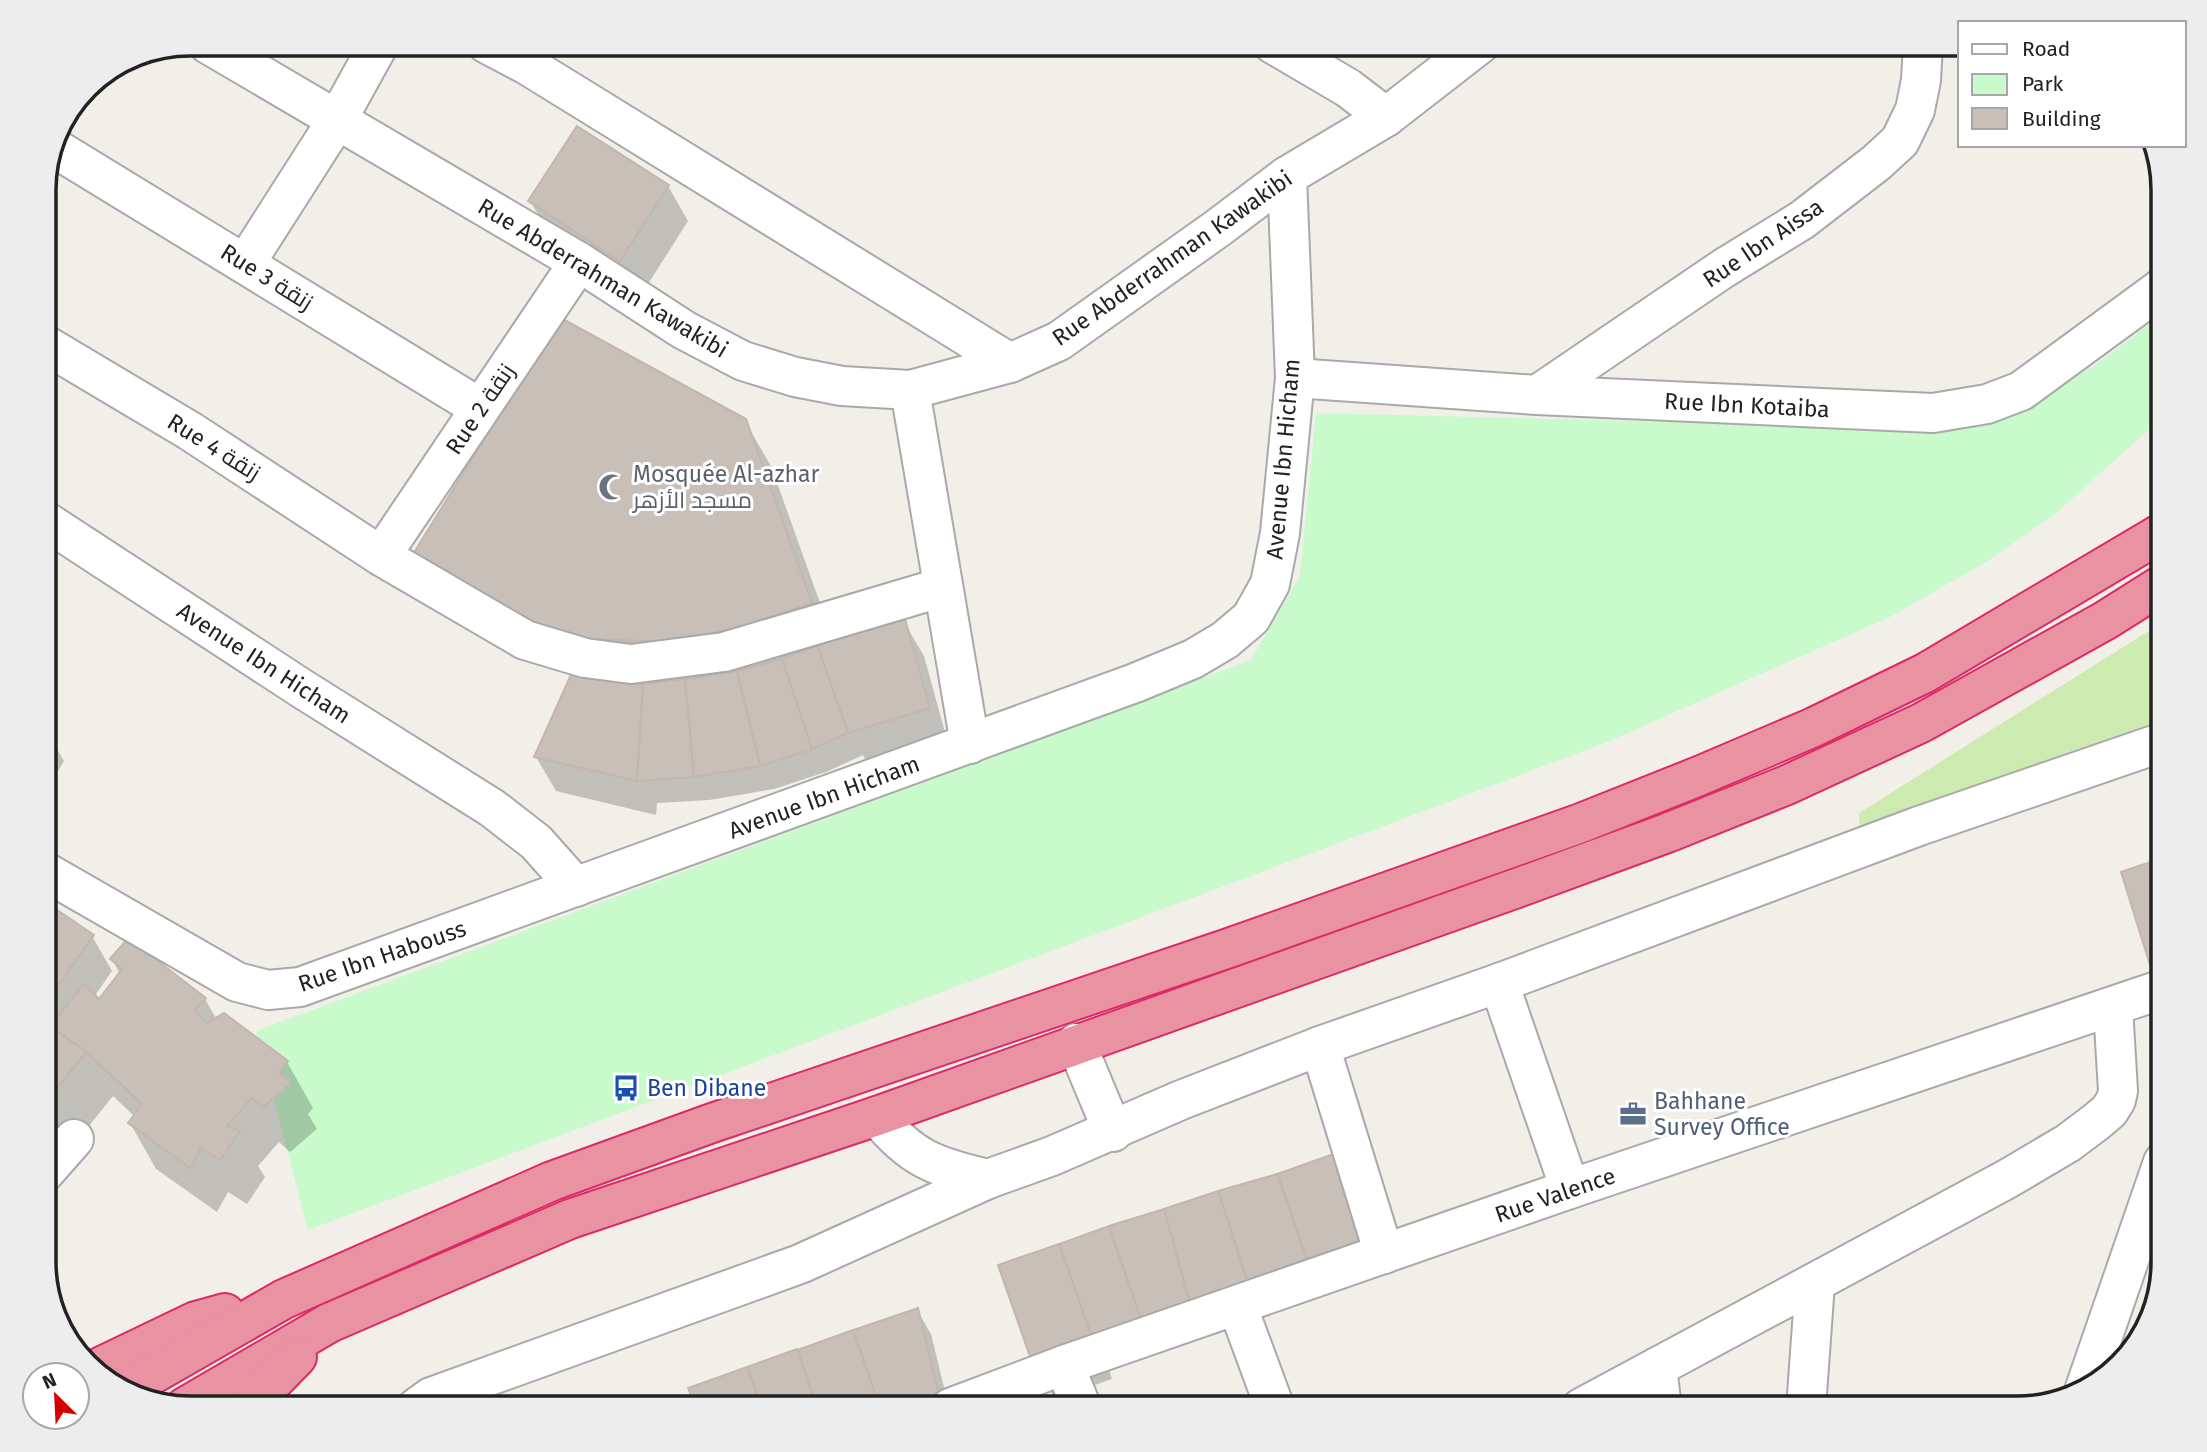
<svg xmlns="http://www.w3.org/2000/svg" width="2207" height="1452" font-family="'Fira Sans',Cairo,sans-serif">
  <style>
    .grass { fill: #cdebb0 }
    .park { fill: #c8facc }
    .shadow { fill: #0003 }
    .building { fill: #c7bfb8; stroke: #c4b6ab; stroke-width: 2 }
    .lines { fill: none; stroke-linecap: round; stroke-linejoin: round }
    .minor-casing { stroke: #a9a9a9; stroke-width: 42 }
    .highway-casing { stroke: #dc2a67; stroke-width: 42 }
    .minor { stroke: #fff; stroke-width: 38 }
    .highway { stroke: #e892a2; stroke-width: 38 }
    .labels { text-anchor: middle; stroke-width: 6; stroke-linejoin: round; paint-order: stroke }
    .street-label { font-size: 23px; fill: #222; stroke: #fff }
    .worship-label { font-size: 23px; fill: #5b616d; stroke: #fff; text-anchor: start }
    .transit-label { font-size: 23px; fill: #164399; stroke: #fff; text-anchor: start }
    .service-label { font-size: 23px; fill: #4e5e75; stroke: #fff; text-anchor: start }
    .rim { fill: none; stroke: #222; stroke-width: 3.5 }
  </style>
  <rect width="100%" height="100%" fill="#f2efe9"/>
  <polygon class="grass" points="2163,622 2163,721 2074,750 1860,831 1859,813"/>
  <polygon class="park" points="2163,313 2163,417 2055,514 1989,560 1892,616 1605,743 308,1230 256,1031 1251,660 1300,576 1316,413 1963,429 2039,402 2112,353"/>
  <g class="shadow">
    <polygon points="668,186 688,221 641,295 551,236 530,201"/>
    <polygon points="744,420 771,466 834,642 904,622 924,656 948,743 869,767 863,755 826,772 774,789 709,800 657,803 656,815 556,791 536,757 572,675 526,654"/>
    <polygon points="44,727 64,761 44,795"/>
    <polygon points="2163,860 2163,990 2123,873"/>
    <polygon points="44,903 92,936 112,971 94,997 99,1002 120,974 112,959 128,940 205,999 217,1020 287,1062 313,1108 308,1114 317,1129 290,1152 279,1142 258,1166 265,1177 247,1204 228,1192 217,1212 156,1169 130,1123 135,1117 113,1096 44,1182 44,1023 51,1028 59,1018 44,1008"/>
    <polygon points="917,1310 931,1334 949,1408 697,1408 691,1389"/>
    <polygon points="1035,1364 1108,1366 1112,1379 1055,1399"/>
    <polygon points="621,1403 624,1408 608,1408"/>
  </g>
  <g class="building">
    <polygon points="577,126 669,185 620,261 528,201"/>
    <polygon points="559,317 746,419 812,603 744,626 673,642 563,638 498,609 412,556"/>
    <polygon points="905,619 930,708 848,733 817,645"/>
    <polygon points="817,645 848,733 812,749 782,659"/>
    <polygon points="782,659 812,749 760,766 737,671"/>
    <polygon points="574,668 643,684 637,781 534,757"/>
    <polygon points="737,671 760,766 694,777 685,679"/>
    <polygon points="685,679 694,777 637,781 643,684"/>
    <polygon points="2163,858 2163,975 2154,978 2121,872"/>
    <polygon points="44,901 94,935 52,994 44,989"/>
    <polygon points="128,938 206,998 194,1010 207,1023 224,1013 288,1061 279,1072 292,1083 263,1107 252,1098 227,1126 240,1131 220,1160 201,1148 190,1168 128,1123 142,1104 86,1052 50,1026 84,984 99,999 122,969 110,959"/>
    <polygon points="44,1021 86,1052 44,1104"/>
    <polygon points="1339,1152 1372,1247 1310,1268 1277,1174"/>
    <polygon points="1277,1174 1310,1268 1250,1289 1218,1191"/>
    <polygon points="1218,1191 1250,1289 1192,1311 1164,1209"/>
    <polygon points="1164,1209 1192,1311 1143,1326 1109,1226"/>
    <polygon points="1109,1226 1143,1326 1094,1343 1059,1244"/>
    <polygon points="1059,1244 1094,1343 1033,1365 998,1265"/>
    <polygon points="918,1308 940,1400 916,1408 880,1408 853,1330"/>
    <polygon points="853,1330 880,1408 817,1408 797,1350"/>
    <polygon points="797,1349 817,1408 762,1408 747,1367"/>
    <polygon points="747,1367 762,1408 696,1408 688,1388"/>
  </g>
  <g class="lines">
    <g class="minor-casing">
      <g id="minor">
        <polyline points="208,44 579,262 684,330 743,361 795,377 842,386 910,390 1010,363 1059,341 1218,228 1287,176 1386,117 1480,44"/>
        <polyline points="487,44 527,65 1010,363"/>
        <polyline points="1273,44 1348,88 1386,117"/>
        <polyline points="53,147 480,408"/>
        <polyline points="245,264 337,120 379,44"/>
        <polyline points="44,344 190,431 381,556 525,640 585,658 631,664 724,652 943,587"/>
        <polyline points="1295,378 1537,395 1933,413 1987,404 2021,391 2163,287"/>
        <polyline points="910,390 970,744"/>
        <polyline points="1537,395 1724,268 1802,220 1876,163 1900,141 1915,110 1921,80 1923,44"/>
        <polyline points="44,520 301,688 492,808 536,842 576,887"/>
        <polyline points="381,556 579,262"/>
        <polyline points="44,871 237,982 268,990 300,987 1135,683 1193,659 1225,640 1251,618 1270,584 1280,533 1295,378 1287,176"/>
        <polyline points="1499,983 1570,1189"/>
        <polyline points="1076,1043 1113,1132"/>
        <polyline points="1320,1046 1384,1254"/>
        <path d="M877 1116C911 1159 936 1167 988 1179"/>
        <polyline points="44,1173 74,1139"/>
        <polyline points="1237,1305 1275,1408"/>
        <polyline points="1064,1365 1082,1408"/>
        <polyline points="1657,1367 1662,1408"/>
        <polyline points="2084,1391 2163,1162"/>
        <polyline points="416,1408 431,1397 800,1264 988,1179 1052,1156 1181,1100 1320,1046 1499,983 1919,826 2163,742"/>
        <polyline points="950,1408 1064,1365 1570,1189 2163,989"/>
        <polyline points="1581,1408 2007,1179 2068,1143 2096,1122 2109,1111 2116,1100 2118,1091 2113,1007"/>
        <polyline points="1806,1408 1815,1283"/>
      </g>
    </g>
    <g class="highway-casing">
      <g id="highway">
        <polyline points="96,1369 196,1321 225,1313"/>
        <polyline points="127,1389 284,1299 552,1181 712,1123 1229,948 1581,823 1699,776 1814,727 1925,673 2163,532"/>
        <polyline points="185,1407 329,1323 570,1219 877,1116 1517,888 1667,833 1787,785 1921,723 2106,620 2163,584"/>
        <polyline points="247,1408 297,1357"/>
      </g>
    </g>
    <use href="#minor" class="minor"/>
    <use href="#highway" class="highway"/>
  </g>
  <defs>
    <g id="mosque-bare" transform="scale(2.1)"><path d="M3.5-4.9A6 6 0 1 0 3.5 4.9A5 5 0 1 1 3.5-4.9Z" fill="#6b7280" stroke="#fff" stroke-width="2.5" paint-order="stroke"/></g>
    <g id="bus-bare" transform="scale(2.1)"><path d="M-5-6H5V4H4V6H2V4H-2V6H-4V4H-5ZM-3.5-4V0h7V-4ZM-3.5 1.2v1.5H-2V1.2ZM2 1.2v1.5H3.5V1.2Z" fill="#1a4fb4" stroke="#fff" stroke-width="2.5" paint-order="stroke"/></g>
    <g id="office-bare" transform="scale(2.1)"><path d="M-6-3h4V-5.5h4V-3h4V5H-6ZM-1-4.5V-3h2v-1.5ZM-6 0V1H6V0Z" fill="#5c6f8a" stroke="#fff" stroke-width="2.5" paint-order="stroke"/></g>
  </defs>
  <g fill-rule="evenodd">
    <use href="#mosque-bare" x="612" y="487"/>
    <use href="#bus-bare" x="626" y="1088"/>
    <use href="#office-bare" x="1633" y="1114"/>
  </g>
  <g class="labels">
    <g class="street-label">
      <text transform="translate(1763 243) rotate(-34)" y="8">Rue Ibn Aissa</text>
      <text transform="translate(1172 258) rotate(-35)" y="8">Rue Abderrahman Kawakibi</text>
      <text transform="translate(267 277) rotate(32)" y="8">Rue 3 زنقة</text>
      <text transform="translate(603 278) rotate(31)" y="8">Rue Abderrahman Kawakibi</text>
      <text transform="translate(1747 405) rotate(3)" y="8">Rue Ibn Kotaiba</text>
      <text transform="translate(480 409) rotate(-56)" y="8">Rue 2 زنقة</text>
      <text transform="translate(214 447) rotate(32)" y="8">Rue 4 زنقة</text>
      <text transform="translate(1283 459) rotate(-85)" y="8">Avenue Ibn Hicham</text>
      <text transform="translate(264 663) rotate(33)" y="8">Avenue Ibn Hicham</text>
      <text transform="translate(824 797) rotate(-20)" y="8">Avenue Ibn Hicham</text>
      <text transform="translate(382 956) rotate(-19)" y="8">Rue Ibn Habouss</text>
      <text transform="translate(1555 1195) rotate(-19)" y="8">Rue Valence</text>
    </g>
    <g class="worship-label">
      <text x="633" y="482">Mosquée Al-azhar<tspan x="633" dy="26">مسجد الأزهر</tspan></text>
    </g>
    <g class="transit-label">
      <text x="647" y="1096">Ben Dibane</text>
    </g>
    <g class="service-label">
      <text x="1654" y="1109">Bahhane<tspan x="1654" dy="26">Survey Office</tspan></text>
    </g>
  </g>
  <path d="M0 0H2207V1452H0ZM190 56H2017A134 134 0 0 1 2151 190V1262A134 134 0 0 1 2017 1396H190A134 134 0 0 1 56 1262V190A134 134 0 0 1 190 56Z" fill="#ededed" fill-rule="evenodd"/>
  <path class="rim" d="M190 56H2017A134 134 0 0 1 2151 190V1262A134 134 0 0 1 2017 1396H190A134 134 0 0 1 56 1262V190A134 134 0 0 1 190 56Z"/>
  <rect x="1958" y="21" width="228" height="126" fill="#ffffff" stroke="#a7a7a7" stroke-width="2"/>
  <rect x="1972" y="44" width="35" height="10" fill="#ffffff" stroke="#a7a7a7" stroke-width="2"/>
  <text x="2022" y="56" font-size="21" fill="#222222">Road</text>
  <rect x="1972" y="74" width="35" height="21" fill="#c8facc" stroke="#a7a7a7" stroke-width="2"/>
  <text x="2022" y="91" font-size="21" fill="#222222">Park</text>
  <rect x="1972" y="108" width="35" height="21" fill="#c7bfb8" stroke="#a7a7a7" stroke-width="2"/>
  <text x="2022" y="126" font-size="21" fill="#222222">Building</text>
  <g transform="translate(56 1396) rotate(336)"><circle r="33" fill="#ffffff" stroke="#a7a7a7" stroke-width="2"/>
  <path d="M0-5L12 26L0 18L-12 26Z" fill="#d40000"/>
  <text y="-10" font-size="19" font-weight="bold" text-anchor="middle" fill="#222222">N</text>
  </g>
</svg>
